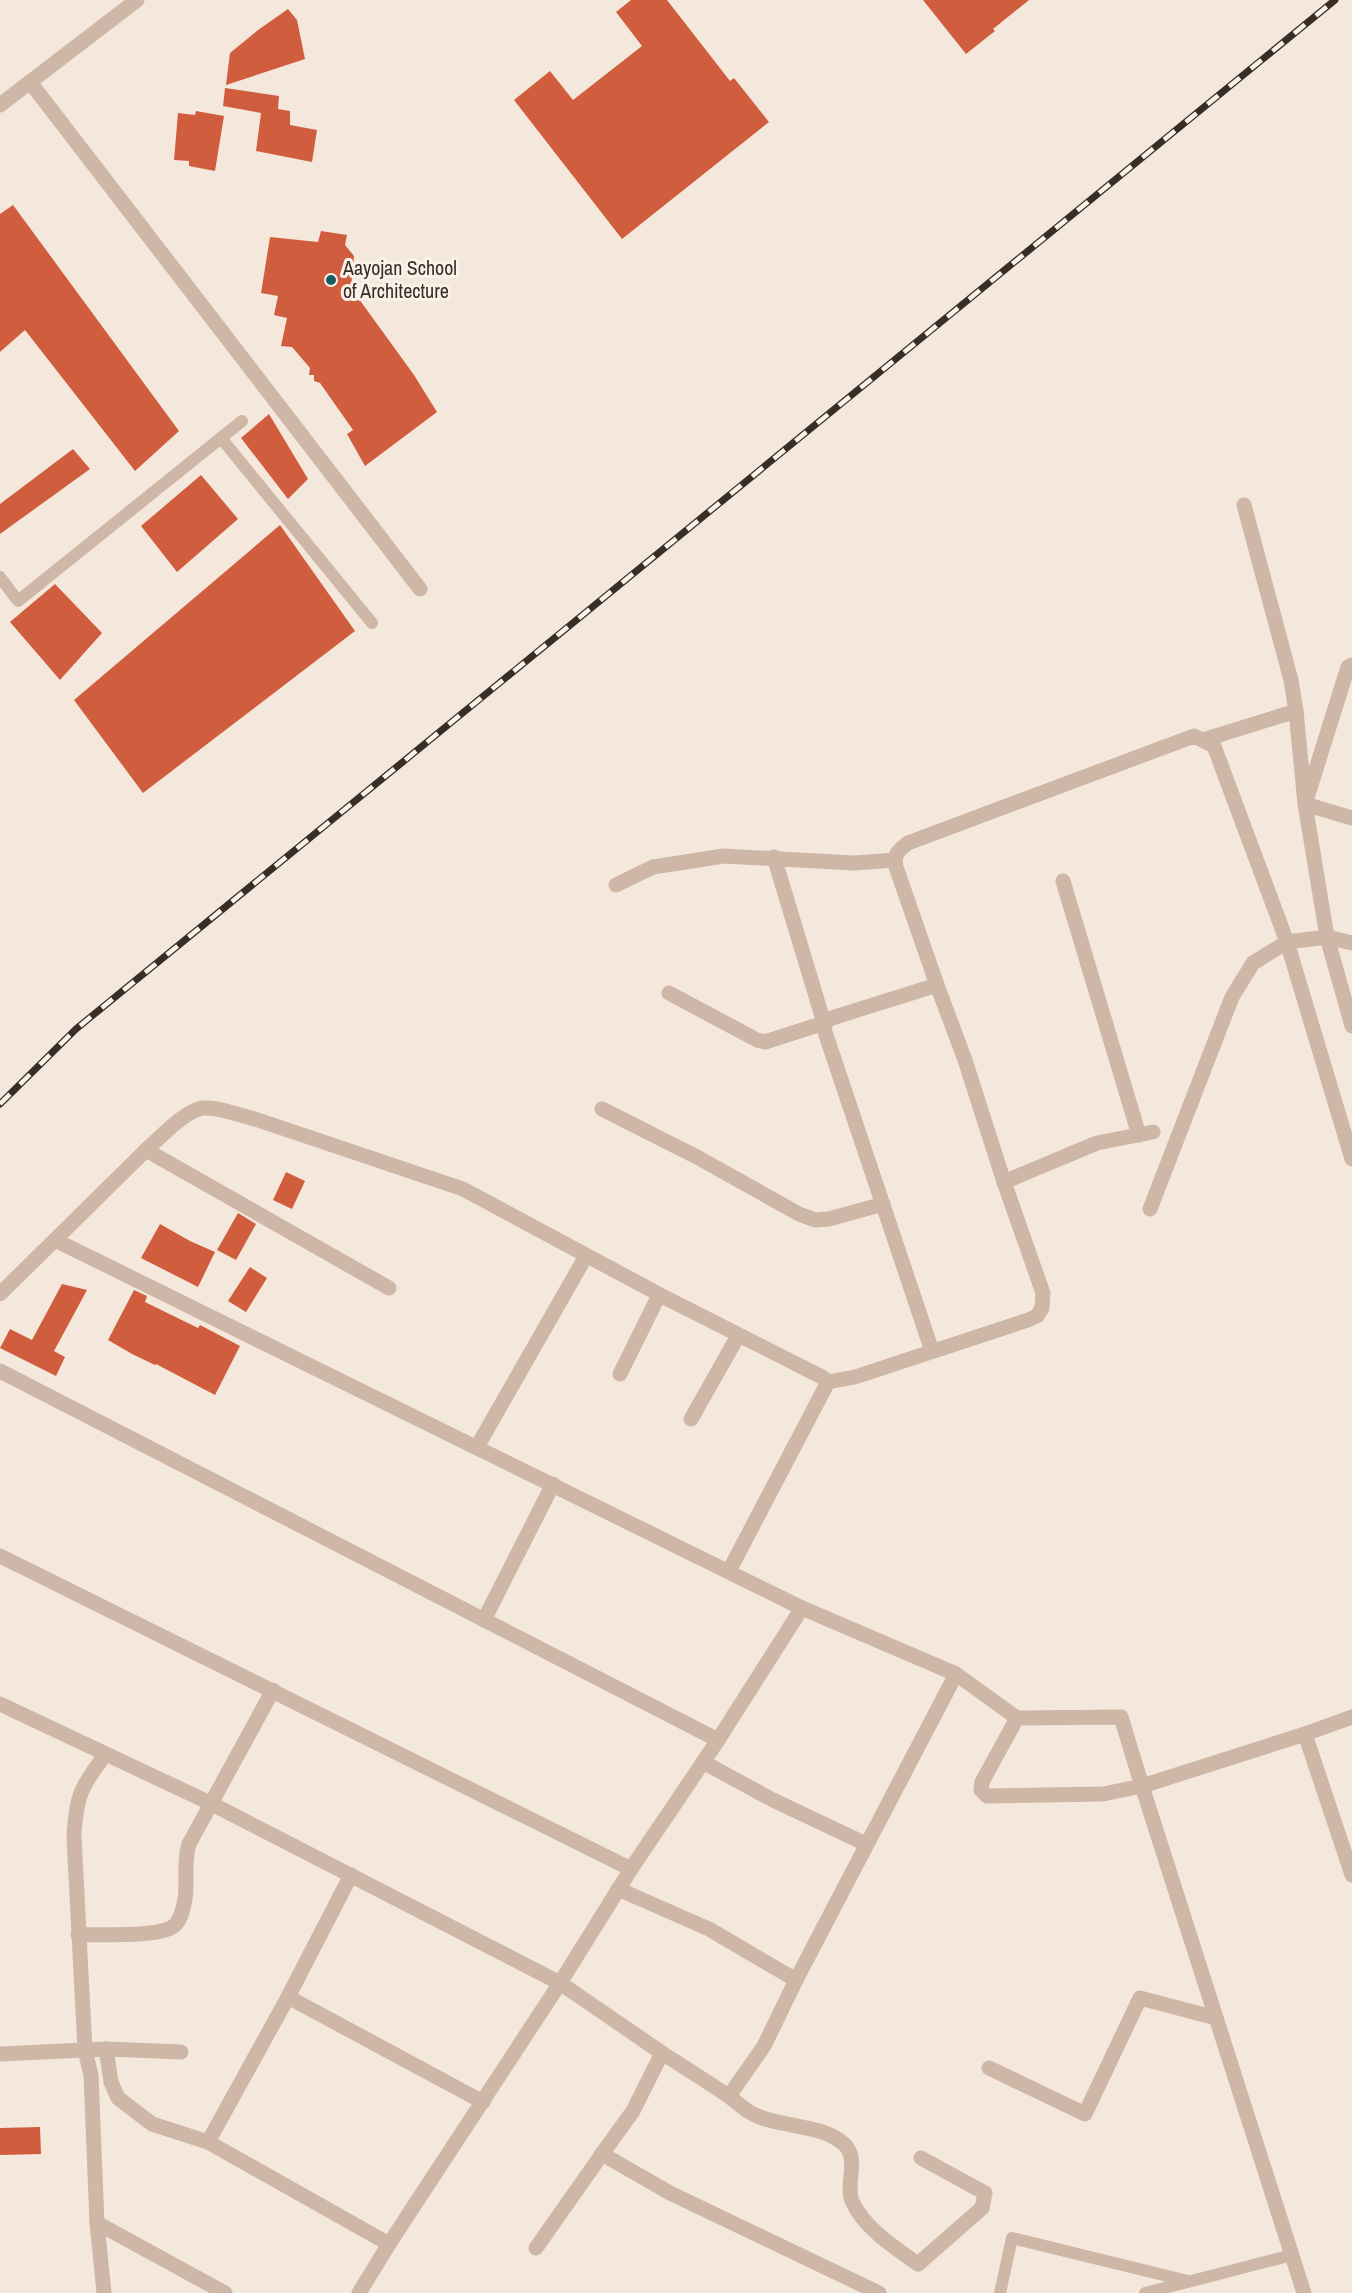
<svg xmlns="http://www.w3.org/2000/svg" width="1352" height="2293" font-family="'Archivo Narrow',sans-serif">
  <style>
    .building { fill: #d05e3e }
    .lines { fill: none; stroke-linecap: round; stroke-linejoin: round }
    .service { stroke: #ceb7a6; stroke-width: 12 }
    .minor { stroke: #ceb7a6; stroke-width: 15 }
    .rail-casing { stroke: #392d28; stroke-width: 7 }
    .rail { stroke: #fbf2e9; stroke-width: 4.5; stroke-dasharray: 14; stroke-linecap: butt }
    .poi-dot { fill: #195b5e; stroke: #fbf2e9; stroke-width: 2 }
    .labels { text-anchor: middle; stroke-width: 6; stroke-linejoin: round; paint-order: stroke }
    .poi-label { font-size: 20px; fill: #392d28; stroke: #fbf2e9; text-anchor: start }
  </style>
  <rect width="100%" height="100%" fill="#f4e8dc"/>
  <g class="building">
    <polygon points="631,0 667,0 730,81 734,78 769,122 622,239 514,100 550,71 573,100 642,46 616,12"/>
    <polygon points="923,0 1029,0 993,29 995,31 966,54"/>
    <polygon points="288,9 297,20 305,59 226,85 230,53 258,30"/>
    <polygon points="225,88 279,96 278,109 290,111 290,125 317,130 312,162 256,151 261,113 223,106"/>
    <polygon points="196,111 224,116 215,171 189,166 189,161 174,160 178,113 195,115"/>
    <polygon points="13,205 179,431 135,471 25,330 0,352 0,214"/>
    <polygon points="321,231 347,235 345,245 354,256 351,288 414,375 437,412 365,466 347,434 353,430 320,383 314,381 314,375 309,375 310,368 292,347 281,346 287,318 274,315 278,296 261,293 270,237 318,242"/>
    <polygon points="269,414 308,479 288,499 241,438"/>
    <polygon points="73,449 90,469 0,534 0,504"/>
    <polygon points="201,475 238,519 177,572 141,526"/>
    <polygon points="280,525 355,631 143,793 74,700"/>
    <polygon points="55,584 102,633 60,680 10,622"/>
    <polygon points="286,1172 305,1181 292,1209 273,1200"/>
    <polygon points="238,1213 256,1224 236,1260 217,1250"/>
    <polygon points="160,1224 190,1241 215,1252 198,1287 141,1258"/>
    <polygon points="250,1267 267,1278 246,1312 228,1301"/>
    <polygon points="62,1284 87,1290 54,1351 65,1357 56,1376 0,1348 10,1329 32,1340"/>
    <polygon points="134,1290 147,1296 145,1302 198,1328 200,1325 240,1346 215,1395 156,1364 155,1365 132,1354 108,1340"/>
    <polygon points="40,2127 41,2154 0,2155 0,2128"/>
  </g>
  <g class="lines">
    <g class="service">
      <polyline points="221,438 372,623"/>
      <polyline points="0,577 18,601 242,421"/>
      <polyline points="1000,2293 1012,2238 1188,2281"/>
      <polyline points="1145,2293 1292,2255"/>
    </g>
    <g class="minor">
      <polyline points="30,82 420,589"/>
      <polyline points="0,105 137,0"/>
      <polyline points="1244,505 1291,680 1296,711 1305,804 1352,818"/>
      <polyline points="1352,665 1348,667 1305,804 1327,937 1352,943"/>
      <polyline points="1203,740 1296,711"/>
      <polyline points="1063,881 1139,1135"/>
      <polyline points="616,885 653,867 724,856 854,863 895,860"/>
      <polyline points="669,993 757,1040 765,1042 824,1023 774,857"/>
      <polyline points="602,1109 697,1157 799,1214 815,1220 829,1219 883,1204"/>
      <path d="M146 1150C159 1139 185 1110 203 1108 221 1107 241 1116 258 1120L463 1189 666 1298 822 1377 828 1382 729 1571"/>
      <polyline points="1004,1182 1097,1143 1153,1132"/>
      <polyline points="1150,1209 1232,997 1253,963 1287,942 1327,937 1352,1026"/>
      <polyline points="0,1294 146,1150 389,1288"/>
      <polyline points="932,1351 825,1032 824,1023 832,1018 937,985"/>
      <polyline points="0,1371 718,1740 802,1608 55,1240"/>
      <polyline points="620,1374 659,1295"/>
      <path d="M828 1382 855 1377 1028 1320 1037 1316 1042 1308 1043 1293 1004 1182 965 1060 937 985 896 867C893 854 899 850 908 843L1194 736 1214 746 1287 942 1352 1159"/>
      <polyline points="691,1419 738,1336"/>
      <polyline points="477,1447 586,1256"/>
      <polyline points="0,1556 631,1869 718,1740"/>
      <polyline points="802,1608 956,1674 1017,1718 1121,1717 1142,1786 1103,1794 987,1796 981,1790 982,1782 1017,1718"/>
      <polyline points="484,1620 553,1484"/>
      <polyline points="0,1704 210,1803 560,1983 631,1869"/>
      <polyline points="1305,1734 1352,1875"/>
      <polyline points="703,1762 773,1800 866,1844"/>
      <polyline points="618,1889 709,1929 796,1980"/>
      <path d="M78 1935C99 1934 161 1938 175 1925 182 1918 183 1908 185 1899 188 1880 183 1864 189 1844L273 1690"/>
      <polyline points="288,1997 351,1875"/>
      <polyline points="106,2049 111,2082 118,2098 152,2124 208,2142"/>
      <path d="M662 2053C684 2067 706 2081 727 2095 736 2101 744 2110 753 2114 780 2128 820 2123 844 2144 860 2159 845 2183 852 2201 864 2228 895 2248 918 2264L982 2208 985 2193 921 2158"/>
      <polyline points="0,2054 106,2049 181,2052"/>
      <polyline points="989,2068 1085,2114 1140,1998 1216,2018"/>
      <polyline points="729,2096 764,2046 796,1980 956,1674"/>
      <polyline points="97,2223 225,2293"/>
      <polyline points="389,2244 208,2142 288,1997 483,2102"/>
      <polyline points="536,2248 602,2154"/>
      <path d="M104 2293 97 2223 91 2075 85 2050 74 1837C76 1796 81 1786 106 1754"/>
      <polyline points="359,2293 389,2244 560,1983 662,2053 633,2111 602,2154 670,2193 879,2293"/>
      <polyline points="1304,2293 1142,1786 1305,1734 1352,1717"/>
    </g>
    <g class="rail-casing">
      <polyline id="rail" points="0,1104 76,1029 1335,0"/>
    </g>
    <use href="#rail" class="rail"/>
  </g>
  <circle class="poi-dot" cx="331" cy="280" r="6"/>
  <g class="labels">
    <g class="poi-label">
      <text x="343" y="275">Aayojan School<tspan x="343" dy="23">of Architecture</tspan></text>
    </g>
  </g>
</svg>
